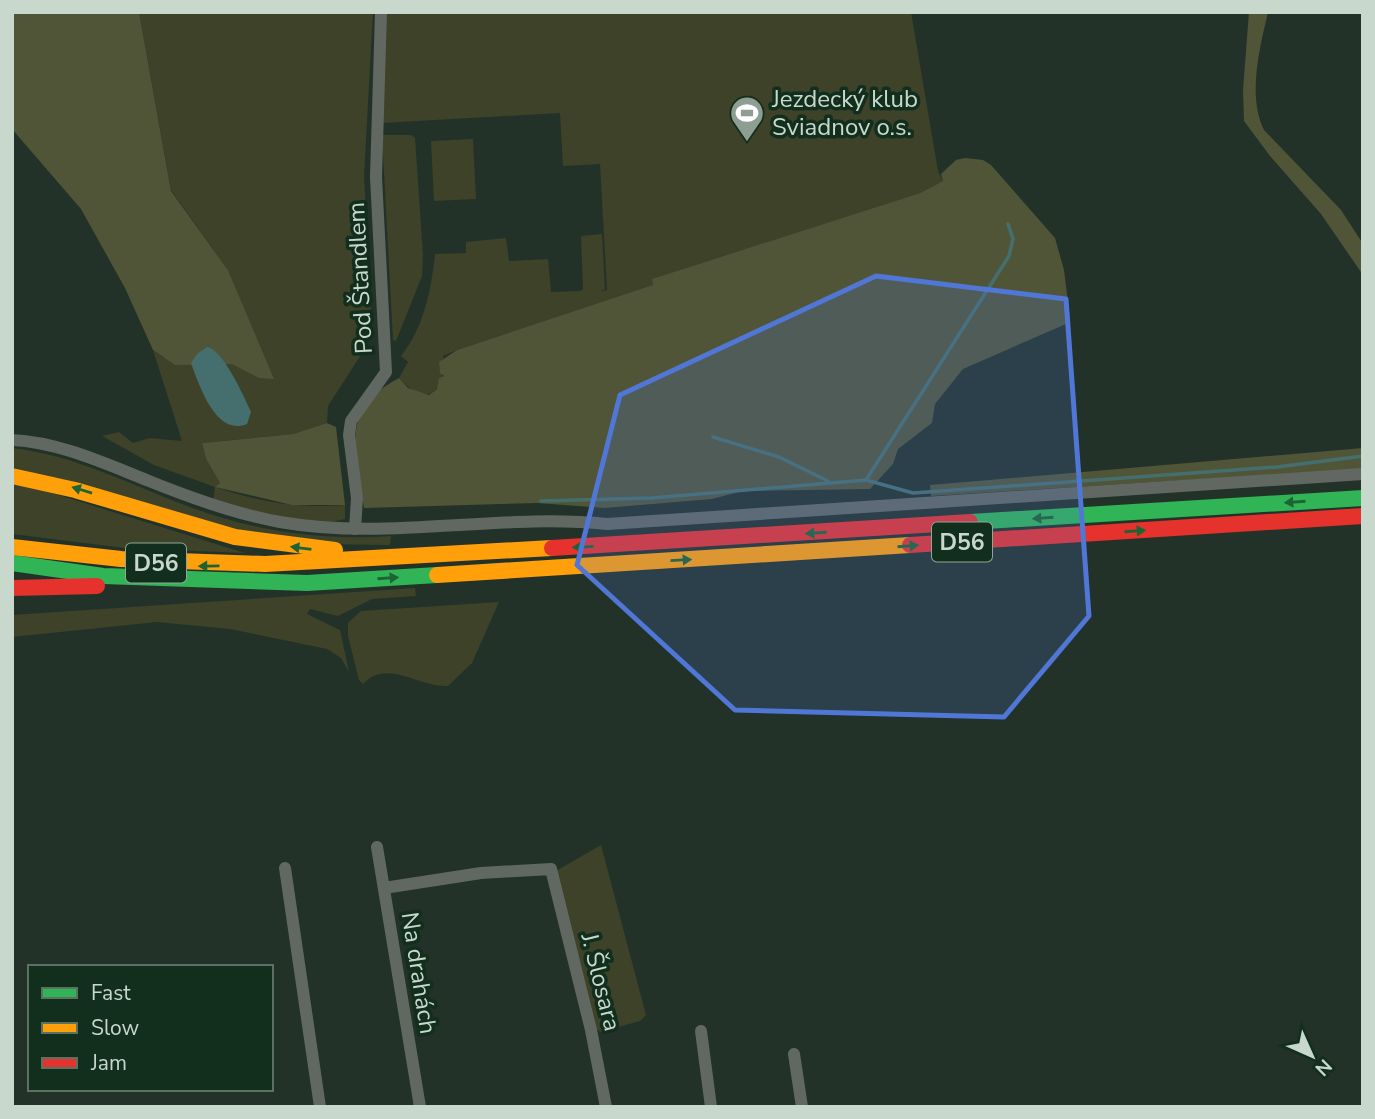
<svg xmlns="http://www.w3.org/2000/svg" width="1375" height="1119" font-family="'Nunito Sans',sans-serif">
  <style>
    .green { fill: #3d4228 }
    .forest { fill: #505538 }
    .water { fill: #456f6f }
    .lines { fill: none; stroke-linecap: round; stroke-linejoin: round }
    .stream { stroke: #456f6f; stroke-width: 3.5 }
    .street { stroke: #616862; stroke-width: 12 }
    .fast { stroke: #30b455; stroke-width: 16 }
    .slow { stroke: #ff9f0a; stroke-width: 16 }
    .jam { stroke: #e5322d; stroke-width: 16 }
    .oneway { fill: #1e6433 }
    .marked { fill: #5077d5; fill-opacity: 0.2; stroke: #5077d5; stroke-width: 5; stroke-linejoin: round }
    .labels { text-anchor: middle; stroke-width: 7; stroke-linejoin: round; paint-order: stroke }
    .shield { fill: #122e1d; stroke: #91a598; stroke-width: 2 }
    .shield-label { font-size: 23px; font-weight: bold; fill: #c8d8cd }
    .poi-label { font-size: 24px; fill: #c8d8cd; stroke: #122e1d; text-anchor: start }
    .street-label { font-size: 24px; fill: #c8d8cd; stroke: #122e1d }
  </style>
  <rect width="100%" height="100%" fill="#223228"/>
  <g class="green">
    <path d="M139 12H373L364 176 371 312 364 350 328 406 327 423 293 434 202 443 206 459 220 483 216 487C257 502 302 509 345 505V519C308 529 250 510 213 500L215 487 154 465 102 436 119 432 133 443 150 438 182 441 153 350C184 375 199 357 232 364 248 367 255 379 273 378L228 270 171 190Z"/>
    <path d="M385 12H911L938 171 943 181 920 193 653 279 654 285 457 350 443 356C446 392 427 409 399 378L408 362 401 356C424 327 431 291 435 254L466 253V242L506 238 509 261 548 259 551 292 580 291 583 289 581 236 602 234 605 289 601 291 607 290 600 164 563 166 560 113 382 123Z"/>
    <polygon points="382,135 411,135 415,138 423,255 422,276 396,341 393,340"/>
    <polygon points="473,139 476,199 434,201 431,141"/>
    <path d="M12 448C75 455 131 485 190 507 253 531 325 541 391 536L390 545 313 544 262 536 12 467Z"/>
    <polygon points="12,483 20,483 245,553 124,548 12,534"/>
    <polygon points="415,588 416,596 372,599 338,616 310,609 307,614 340,630 349,672 341,658 327,649 230,629 157,622 12,637 12,615"/>
    <path d="M499 602 472 663 448 686C419 688 388 658 363 684L359 680 348 636V623L361 611Z"/>
    <polygon points="601,845 646,1015 640,1021 601,1032 594,1028 556,871"/>
  </g>
  <g class="forest">
    <polygon points="12,12 139,12 171,191 228,270 274,379 259,378 232,364 175,365 153,350 125,288 81,209 12,129"/>
    <path d="M1249 12H1268C1260 47 1247 96 1264 130L1341 210 1363 244V275L1321 214 1270 156 1244 121 1243 90Z"/>
    <path d="M965 158 983 160 991 165 1055 238 1064 270 1070 318 1066 324 963 369 935 404 932 423 898 449 893 464 870 489 743 491 712 499 605 508 537 503 364 508C356 452 338 410 399 378L408 388 429 395 437 389 439 378 444 376 440 373 439 362 457 350 653 285 652 279 920 193 943 181 941 174 956 160Z"/>
    <polygon points="327,423 336,427 345,505 292,505 215,487 220,483 206,459 202,443 293,434"/>
    <polygon points="1363,448 1363,469 931,496 930,485"/>
  </g>
  <path class="water" d="M207 347C223 349 244 397 251 412L247 424C216 437 199 385 191 363L197 354Z"/>
  <g class="lines">
    <g class="stream">
      <polyline points="713,437 779,457 828,481"/>
      <polyline points="866,480 1009,256 1013,239 1008,224"/>
      <polyline points="541,501 651,498 866,480 913,493 1277,467 1363,456"/>
    </g>
    <g class="street">
      <path d="M12 440C59 442 106 464 149 481 191 498 235 514 280 522 388 541 499 513 607 524L1363 474"/>
      <polyline points="355,529 357,498 349,435 351,421 386,372 376,177 381,12"/>
      <polyline points="377,847 420,1107"/>
      <polyline points="285,868 320,1107"/>
      <polyline points="384,888 481,873 551,869 591,1030 606,1107"/>
      <polyline points="701,1031 711,1107"/>
      <polyline points="794,1054 802,1107"/>
    </g>
    <g class="fast">
      <polyline points="970,522 1363,498"/>
      <polyline points="12,563 103,576 307,583 437,575"/>
    </g>
    <g class="slow">
      <polyline points="12,476 75,490 235,537 335,550"/>
      <polyline points="12,547 121,559 265,564 552,548"/>
      <polyline points="437,575 910,545"/>
    </g>
    <g class="jam">
      <polyline points="910,545 1363,516"/>
      <polyline points="552,548 970,522"/>
      <polyline points="12,588 97,586"/>
    </g>
  </g>
  <defs><path id="oneway-solid" d="M-6-.8H1V-3.2L6.5 0L1 3.2V.8H-6Z" transform="scale(1.75)"/></defs>
  <g class="oneway">
    <use href="#oneway-solid" transform="translate(82 490) rotate(-163)"/>
    <use href="#oneway-solid" transform="translate(1295 502) rotate(176)"/>
    <use href="#oneway-solid" transform="translate(1043 518) rotate(176)"/>
    <use href="#oneway-solid" transform="translate(1135 531) rotate(-4)"/>
    <use href="#oneway-solid" transform="translate(816 533) rotate(176)"/>
    <use href="#oneway-solid" transform="translate(908 546) rotate(-4)"/>
    <use href="#oneway-solid" transform="translate(583 547) rotate(177)"/>
    <use href="#oneway-solid" transform="translate(301 548) rotate(-173)"/>
    <use href="#oneway-solid" transform="translate(681 560) rotate(-3)"/>
    <use href="#oneway-solid" transform="translate(209 566) rotate(179)"/>
    <use href="#oneway-solid" transform="translate(388 578) rotate(-4)"/>
  </g>
  <path class="marked" d="M876 276 1066 299 1089 616 1004 717 735 710 577 565 620 395Z"/>
  <defs>
    <g id="stadium-pin" transform="scale(1.75)"><path d="M0 17L-7.5 6A9.5 9.5 0 1 1 7.5 6Z" fill="#8e9e93" stroke="#122e1d"/><path d="M0-5a6.5 5 0 1 0 0 10a6.5 5 0 1 0 0-10ZM-3.5-1.8h7v3.6h-7Z" fill="#fff"/></g>
  </defs>
  <g fill-rule="evenodd">
    <use href="#stadium-pin" x="747" y="113"/>
  </g>
  <g class="labels">
    <g class="shield">
      <rect x="932" y="522.5" width="60" height="39" rx="5"/>
      <rect x="126" y="543.5" width="60" height="39" rx="5"/>
    </g>
    <g class="shield-label">
      <text x="962" y="550">D56</text>
      <text x="156" y="571">D56</text>
    </g>
    <g class="poi-label">
      <text x="772" y="107">Jezdecký klub<tspan x="772" dy="28">Sviadnov o.s.</tspan></text>
    </g>
    <g class="street-label">
      <text transform="translate(360 278) rotate(-93)" y="8">Pod Štandlem</text>
      <text transform="translate(419 973) rotate(81)" y="8">Na drahách</text>
      <text transform="translate(601 982) rotate(76)" y="8">J. Šlosara</text>
    </g>
  </g>
  <rect width="1375" height="1119" fill="none" stroke="#c8d8cd" stroke-width="28"/>
  <rect x="28" y="965" width="245" height="126" fill="#122e1d" stroke="#5b7263" stroke-width="2"/>
  <rect x="42" y="988" width="35" height="10" fill="#30b455" stroke="#5b7263" stroke-width="2"/>
  <text x="91" y="1000" font-size="21" fill="#c8d8cd">Fast</text>
  <rect x="42" y="1023" width="35" height="10" fill="#ff9f0a" stroke="#5b7263" stroke-width="2"/>
  <text x="91" y="1035" font-size="21" fill="#c8d8cd">Slow</text>
  <rect x="42" y="1058" width="35" height="10" fill="#e5322d" stroke="#5b7263" stroke-width="2"/>
  <text x="91" y="1070" font-size="21" fill="#c8d8cd">Jam</text>
  <g transform="translate(1312 1056) rotate(135)" stroke="#122e1d" stroke-width="5" paint-order="stroke">
  <path d="M0-5L12 26L0 18L-12 26Z" fill="#c8d8cd"/>
  <text y="-10" font-size="19" font-weight="bold" text-anchor="middle" fill="#c8d8cd">N</text>
  </g>
</svg>
